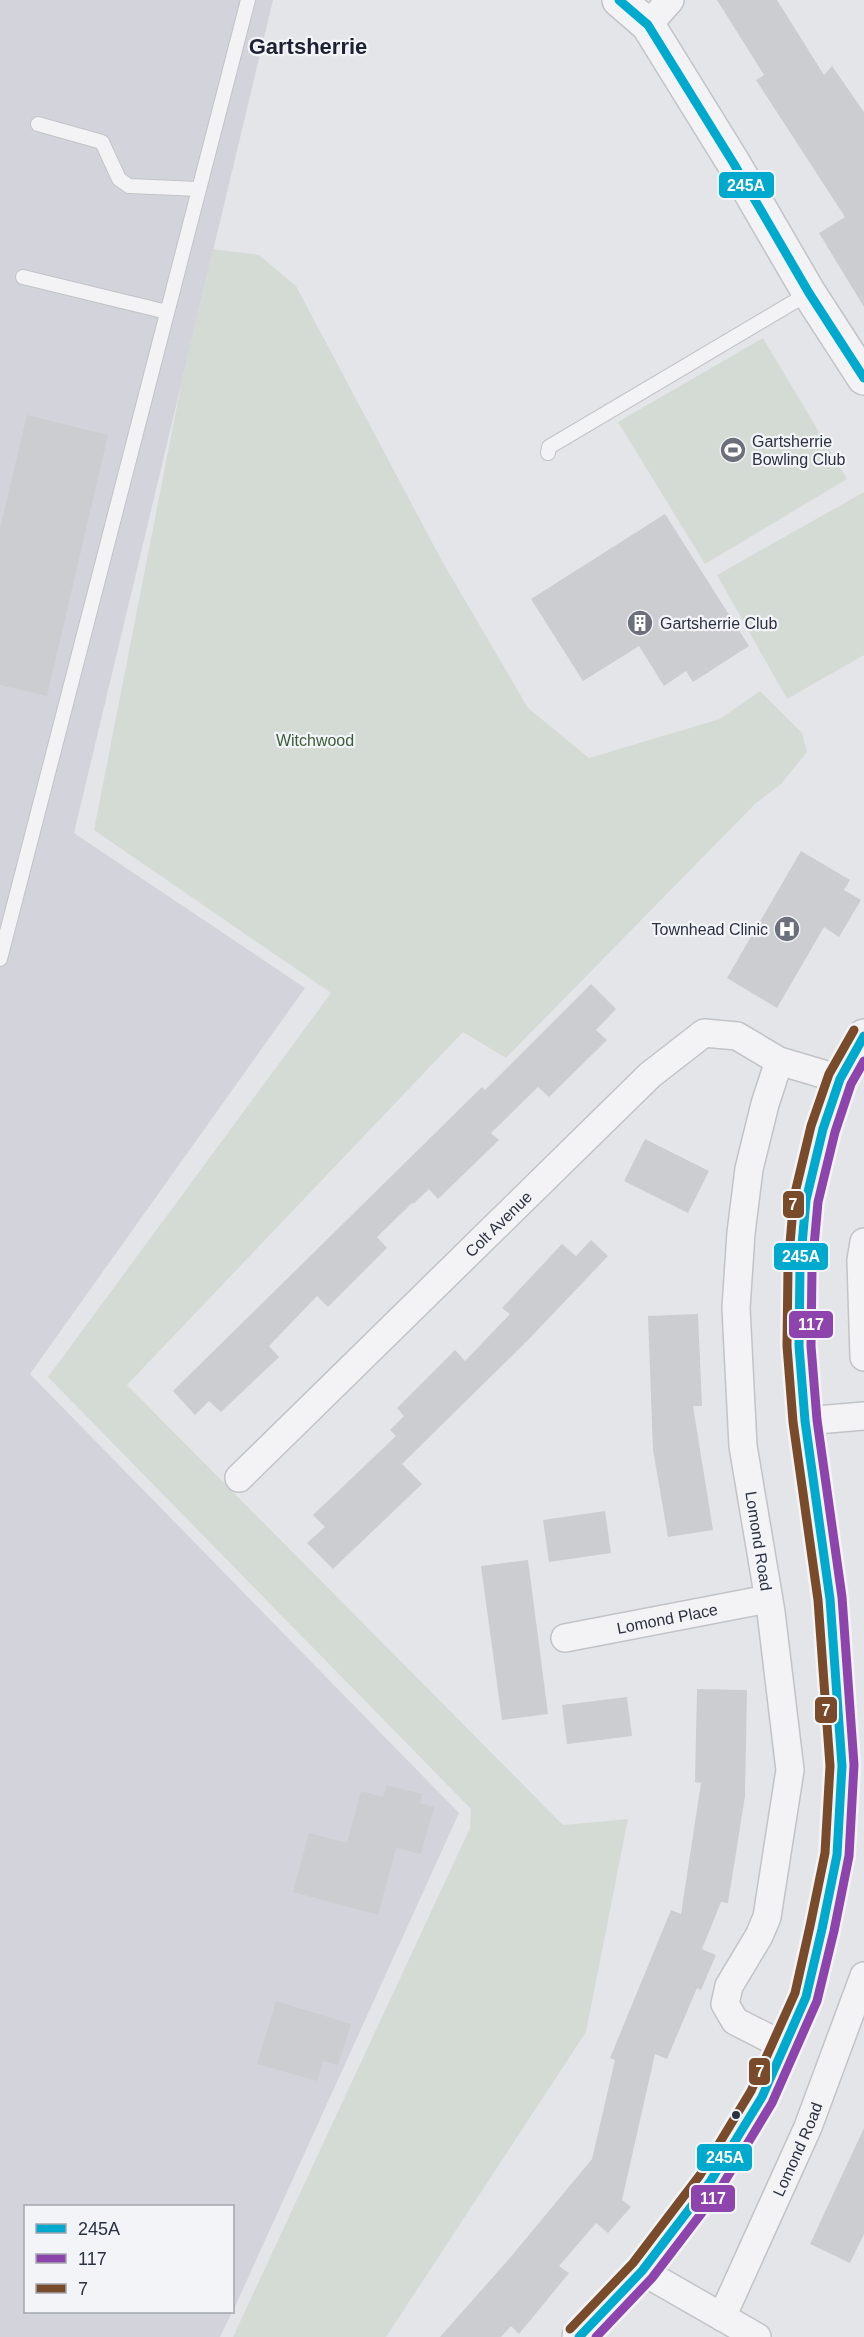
<svg xmlns="http://www.w3.org/2000/svg" width="864" height="2337" font-family="Helvetica,sans-serif">
  <style>
    .built { fill: #d3d4db }
    .green { fill: #d4dbd4 }
    .building { fill: #cccdd0 }
    .lines { fill: none; stroke-linecap: round; stroke-linejoin: round }
    .service-casing { stroke: #c2c3c6; stroke-width: 16 }
    .minor-casing { stroke: #c2c3c6; stroke-width: 30 }
    .tertiary-casing { stroke: #c2c3c6; stroke-width: 36 }
    .service { stroke: #f3f3f5; stroke-width: 14 }
    .minor { stroke: #f3f3f5; stroke-width: 27 }
    .tertiary { stroke: #f3f3f5; stroke-width: 33 }
    .bus-1-casing { stroke: #f2f4f7; stroke-width: 14 }
    .bus-2-casing { stroke: #f2f4f7; stroke-width: 14 }
    .bus-3-casing { stroke: #f2f4f7; stroke-width: 14 }
    .bus-1 { stroke: #00a9ce; stroke-width: 9 }
    .bus-2 { stroke: #8e44ad; stroke-width: 9 }
    .bus-3 { stroke: #7a4b2a; stroke-width: 9 }
    .bus-dot { fill: #2b3141; stroke: #f2f4f7; stroke-width: 2 }
    .labels { text-anchor: middle; stroke-width: 4.5; stroke-linejoin: round; paint-order: stroke }
    .poi-label { font-size: 16px; fill: #2b3141; stroke: #f2f4f7; text-anchor: start }
    .park-label { font-size: 16px; fill: #3c5c39; stroke: #f2f4f7 }
    .street-label { font-size: 16px; fill: #2b3141; stroke: #f2f4f7 }
    .district-label { font-size: 22px; font-weight: bold; fill: #1d2232; stroke: #f2f4f7 }
    .line-badge { stroke: #f2f4f7; stroke-width: 2 }
    .badge-label { font-size: 16px; text-anchor: middle; font-weight: bold; fill: #fff }
  </style>
  <rect width="100%" height="100%" fill="#e4e5e8"/>
  <polygon class="built" points="0,0 273,0 74,833 305,988 30,1374 459,1813 233,2311 232,2206 26,2206 26,2312 232,2312 220,2337 0,2337"/>
  <g class="green">
    <polygon points="213,249 259,255 296,286 442,561 528,708 589,758 720,719 760,691 802,733 807,752 781,784 756,803 506,1058 463,1032 127,1385 563,1825 628,1819 586,2032 386,2337 233,2337 470,1828 471,1809 48,1377 331,993 94,830 183,375"/>
    <polygon points="763,338 847,479 705,564 618,422"/>
    <polygon points="864,492 864,655 787,699 717,575"/>
  </g>
  <g class="building">
    <polygon points="717,0 777,0 824,75 832,66 864,112 864,307 819,233 845,217 756,80 764,75"/>
    <polygon points="27,415 108,435 47,696 0,685 0,528"/>
    <polygon points="665,514 749,646 693,682 686,671 664,686 639,646 583,681 531,599"/>
    <polygon points="801,851 850,880 844,890 861,900 839,937 824,927 777,1008 727,978"/>
    <polygon points="591,984 616,1009 596,1030 607,1040 549,1097 538,1087 491,1133 499,1140 438,1199 429,1189 413,1204 412,1203 377,1237 387,1248 328,1307 317,1296 269,1346 279,1357 221,1412 209,1401 195,1415 173,1391 482,1087 485,1090"/>
    <polygon points="645,1139 709,1171 688,1213 624,1181"/>
    <polygon points="591,1240 608,1256 529,1339 402,1464 422,1484 333,1569 307,1543 325,1527 313,1515 396,1436 390,1430 404,1416 397,1408 455,1350 465,1361 510,1314 502,1308 562,1244 576,1256"/>
    <polygon points="698,1314 702,1406 693,1406 713,1530 668,1537 653,1450 648,1316"/>
    <polygon points="605,1511 611,1553 549,1562 543,1520"/>
    <polygon points="528,1560 548,1714 502,1720 481,1566"/>
    <polygon points="697,1689 747,1690 745,1796 728,1903 721,1902 702,1949 716,1955 701,1990 697,1988 667,2059 655,2054 622,2200 631,2207 608,2233 596,2223 559,2266 569,2273 519,2334 511,2326 501,2337 440,2337 509,2259 592,2159 615,2060 610,2058 671,1910 681,1914 701,1783 695,1782"/>
    <polygon points="627,1697 632,1736 567,1744 562,1705"/>
    <polygon points="386,1785 422,1794 420,1803 434,1807 421,1854 396,1848 378,1915 293,1892 309,1833 347,1843 361,1791 383,1797"/>
    <polygon points="276,2001 351,2024 338,2065 323,2061 317,2081 257,2064"/>
    <polygon points="864,2128 864,2234 850,2263 810,2244"/>
  </g>
  <g class="lines">
    <g class="service-casing">
      <g id="service">
        <polyline points="38,124 102,142 119,179 129,186 199,189"/>
        <polyline points="23,277 167,312"/>
        <polyline points="548,453 549,447 809,293"/>
        <polyline points="0,959 248,0"/>
      </g>
    </g>
    <g class="minor-casing">
      <g id="minor">
        <polyline points="648,25 670,0"/>
        <polyline points="864,1242 861,1260 864,1357"/>
        <polyline points="805,1421 864,1416"/>
        <path id="s1" d="M239 1478 650 1075 704 1033 737 1036 779 1061"/>
        <path id="s2" d="M565 1638 768 1599"/>
        <polyline points="784,2046 735,2021 725,2004 729,1986 759,1936 767,1917 790,1770 771,1612 743,1446 736,1308 741,1233 749,1169 765,1104 779,1061 840,1079"/>
        <polyline points="642,2271 757,2337"/>
        <path id="s3" d="M722 2317 808 2127 864 1976"/>
      </g>
    </g>
    <g class="tertiary-casing">
      <g id="tertiary">
        <polyline points="619,0 648,25 734,164 809,293 864,378"/>
        <polyline points="579,2337 642,2271 710,2182 762,2097 806,1997 822,1929 837,1855 842,1766 830,1599 805,1421 799,1346 800,1267 806,1200 823,1129 840,1079 864,1036"/>
      </g>
    </g>
    <use href="#service" class="service"/>
    <use href="#minor" class="minor"/>
    <use href="#tertiary" class="tertiary"/>
    <g class="bus-1-casing">
      <g id="bus-1">
        <polyline points="619,0 648,25 734,164 809,293 864,378"/>
        <polyline points="579,2337 642,2271 710,2182 762,2097 806,1997 822,1929 837,1855 842,1766 830,1599 805,1421 799,1346 800,1267 806,1200 823,1129 840,1079 864,1036"/>
      </g>
    </g>
    <g class="bus-2-casing">
      <polyline id="bus-2" points="596,2337 652,2278 720,2189 772,2103 817,2001 834,1931 849,1856 854,1765 842,1597 817,1420 811,1346 812,1268 818,1202 835,1132 851,1084 864,1061"/>
    </g>
    <g class="bus-3-casing">
      <polyline id="bus-3" points="570,2329 633,2263 700,2175 751,2091 795,1993 810,1926 825,1853 830,1766 818,1600 793,1422 787,1346 788,1267 794,1197 811,1126 829,1074 854,1030"/>
    </g>
    <use href="#bus-1" class="bus-1"/>
    <use href="#bus-2" class="bus-2"/>
    <use href="#bus-3" class="bus-3"/>
  </g>
  <defs>
    <g id="stadium-disc" transform="scale(1.35)"><circle r="9.5" fill="#6c707b" stroke="#f2f4f7"/><path d="M0-5a6.5 5 0 1 0 0 10a6.5 5 0 1 0 0-10ZM-3.5-1.8h7v3.6h-7Z" fill="#fff"/></g>
    <g id="building-disc" transform="scale(1.35)"><circle r="9.5" fill="#6c707b" stroke="#f2f4f7"/><path d="M-4-6H4V6H1V3H-1V6H-4ZM-2.5-4.3h1.7v1.8h-1.7ZM.8-4.3h1.7v1.8H.8ZM-2.5-1h1.7V.8h-1.7ZM.8-1h1.7V.8H.8Z" fill="#fff"/></g>
    <g id="hospital-disc" transform="scale(1.35)"><circle r="9.5" fill="#6c707b" stroke="#f2f4f7"/><path d="M-5-5h3v3.5h4V-5h3V5h-3V1.5h-4V5h-3Z" fill="#fff"/></g>
  </defs>
  <g fill-rule="evenodd">
    <use href="#stadium-disc" x="733" y="450"/>
    <use href="#building-disc" x="640" y="623"/>
    <use href="#hospital-disc" x="787" y="929"/>
  </g>
  <circle class="bus-dot" cx="736" cy="2115" r="5"/>
  <g class="labels">
    <g class="poi-label">
      <text x="752" y="447">Gartsherrie<tspan x="752" dy="18">Bowling Club</tspan></text>
      <text x="660" y="629">Gartsherrie Club</text>
      <text x="768" y="935" text-anchor="end">Townhead Clinic</text>
    </g>
    <g class="park-label">
      <text x="315" y="746">Witchwood</text>
    </g>
    <g class="street-label">
      <text dy="6" stroke="none"><textPath href="#s1" startOffset="363">Colt Avenue</textPath></text>
      <text transform="translate(759 1541) rotate(81)" y="6">Lomond Road</text>
      <text dy="6" stroke="none"><textPath href="#s2" startOffset="104">Lomond Place</textPath></text>
      <text dy="6" stroke="none"><textPath href="#s3" startOffset="184">Lomond Road</textPath></text>
    </g>
    <g class="district-label">
      <text x="308" y="54">Gartsherrie</text>
    </g>
  </g>
  <g class="line-badge">
    <rect x="718" y="171" width="57" height="28" rx="6" fill="#00a9ce"/>
    <rect x="782" y="1190" width="23" height="29" rx="6" fill="#7a4b2a"/>
    <rect x="773" y="1242" width="56" height="29" rx="6" fill="#00a9ce"/>
    <rect x="788" y="1310" width="46" height="29" rx="6" fill="#8e44ad"/>
    <rect x="814" y="1696" width="24" height="28" rx="6" fill="#7a4b2a"/>
    <rect x="748" y="2057" width="23" height="29" rx="6" fill="#7a4b2a"/>
    <rect x="696" y="2143" width="57" height="29" rx="6" fill="#00a9ce"/>
    <rect x="690" y="2184" width="46" height="29" rx="6" fill="#8e44ad"/>
  </g>
  <g class="badge-label">
    <text x="746" y="191">245A</text>
    <text x="793" y="1210">7</text>
    <text x="801" y="1262">245A</text>
    <text x="811" y="1330">117</text>
    <text x="826" y="1716">7</text>
    <text x="760" y="2077">7</text>
    <text x="725" y="2163">245A</text>
    <text x="713" y="2204">117</text>
  </g>
  <rect x="24" y="2205" width="210" height="108" fill="#f2f4f7" stroke="#a2a6ae" stroke-width="1.5"/>
  <rect x="36" y="2224" width="30" height="9" fill="#00a9ce" stroke="#a2a6ae" stroke-width="1.5"/>
  <text x="78" y="2235" font-size="18" fill="#2b3141">245A</text>
  <rect x="36" y="2254" width="30" height="9" fill="#8e44ad" stroke="#a2a6ae" stroke-width="1.5"/>
  <text x="78" y="2265" font-size="18" fill="#2b3141">117</text>
  <rect x="36" y="2284" width="30" height="9" fill="#7a4b2a" stroke="#a2a6ae" stroke-width="1.5"/>
  <text x="78" y="2295" font-size="18" fill="#2b3141">7</text>
</svg>
